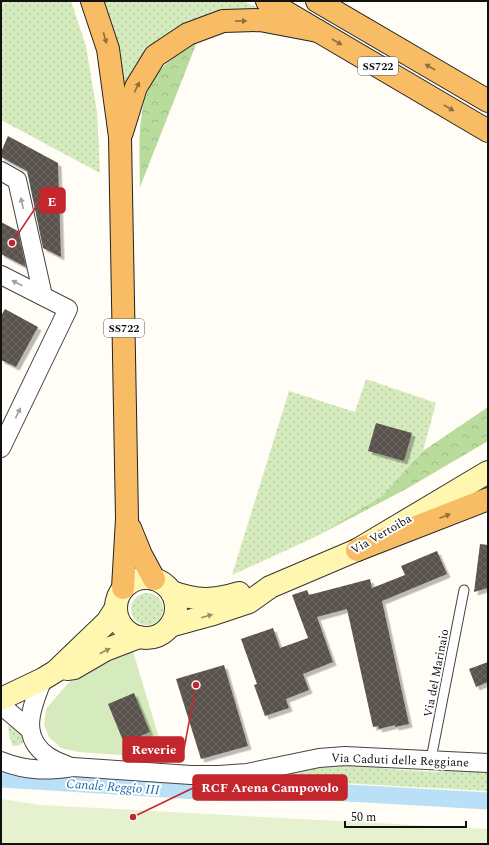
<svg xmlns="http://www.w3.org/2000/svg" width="489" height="845" font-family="Spectral,serif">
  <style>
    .grass { fill: url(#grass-dots) }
    .forest { fill: url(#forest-crowns) }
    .garden { fill: #d5ebbd }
    .pitch { fill: #e6f2cf }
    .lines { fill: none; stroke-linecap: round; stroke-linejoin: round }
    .canal { stroke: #b9e0f7; stroke-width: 17 }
    .building { fill: url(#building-cross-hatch); filter: url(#shadow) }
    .service-casing { stroke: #444; stroke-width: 11 }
    .minor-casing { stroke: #444; stroke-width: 20 }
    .secondary-casing { stroke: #333; stroke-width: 24 }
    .trunk-casing { stroke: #222; stroke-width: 24 }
    .service { stroke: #fff; stroke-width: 9 }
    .minor { stroke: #fff; stroke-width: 18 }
    .secondary { stroke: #fff6b0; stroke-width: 22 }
    .trunk { stroke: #f7bc64; stroke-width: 22 }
    .oneway { fill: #906f3f }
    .oneway2 { fill: #a0a0a0 }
    .oneway3 { fill: #948f68 }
    .labels { text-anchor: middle; stroke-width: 4; stroke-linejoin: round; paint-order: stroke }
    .shield { fill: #fff; stroke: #585858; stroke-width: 1 }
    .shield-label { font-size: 11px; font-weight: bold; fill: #111 }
    .street-label { font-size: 12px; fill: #111; stroke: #fff }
    .water-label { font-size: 13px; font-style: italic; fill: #1768a6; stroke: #fff }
    .leader { fill: none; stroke: #c4262e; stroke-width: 1.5 }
    .callout-dot { fill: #c4262e; stroke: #fff; stroke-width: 1.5 }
    .callout { fill: #c4262e; stroke: #c4262e; stroke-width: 1.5 }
    .callout-label { font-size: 13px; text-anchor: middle; font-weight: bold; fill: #fff }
  </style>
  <defs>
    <pattern id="grass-dots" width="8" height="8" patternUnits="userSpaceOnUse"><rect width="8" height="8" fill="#d5ebbd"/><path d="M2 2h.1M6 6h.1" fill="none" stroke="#b6c8a1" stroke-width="1.8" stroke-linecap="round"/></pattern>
    <pattern id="forest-crowns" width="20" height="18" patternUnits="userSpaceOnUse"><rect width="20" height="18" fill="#b9dc9c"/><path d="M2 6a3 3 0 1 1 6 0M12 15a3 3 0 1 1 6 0" fill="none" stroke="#9ebc85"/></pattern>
    <pattern id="building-cross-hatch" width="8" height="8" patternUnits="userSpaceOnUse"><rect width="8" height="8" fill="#5a524d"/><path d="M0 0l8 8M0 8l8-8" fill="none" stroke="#6d6662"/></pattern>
    <filter id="shadow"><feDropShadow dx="3.5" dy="3.5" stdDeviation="0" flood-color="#0004"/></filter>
  </defs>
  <rect width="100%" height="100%" fill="#fffdf5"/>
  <g class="grass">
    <polygon points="1,1 71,1 86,46 97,112 100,173 1,120"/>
    <path d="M104 1H243L267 12 225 11 189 22 159 39 138 65 124 94C120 62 116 30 104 1Z"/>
    <polygon points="366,379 436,403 423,451 382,496 313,538 232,575 289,391 355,412"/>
    <circle cx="147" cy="609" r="16"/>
    <path d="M9 717 20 723 25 741 20 745 13 746C8 736 8 728 9 717Z"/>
    <polygon points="373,765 387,769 437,772 449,769 488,771 488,791 323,782 245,782 317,767 346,765"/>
  </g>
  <g class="forest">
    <path d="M197 42 140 187C140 145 133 94 167 63 176 55 187 49 197 42Z"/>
    <polygon points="488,407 488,441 408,488 313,538 382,496 423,451"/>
  </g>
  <polygon class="garden" points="132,648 165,758 78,752 61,748 49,737 44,725 46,709 71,680 84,670"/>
  <polygon class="pitch" points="1,799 41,805 488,829 488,844 1,844"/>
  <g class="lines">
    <polyline class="canal" points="1,779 231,793 330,792 488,801"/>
  </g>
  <g class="building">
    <polygon points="8,136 58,163 61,257 43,248 27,171 1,157 1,152"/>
    <polygon points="1,222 18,231 26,267 1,254"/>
    <polygon points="5,309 38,327 16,367 1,360 1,316"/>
    <polygon points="376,423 412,433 404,461 368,451"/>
    <polygon points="480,544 488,545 488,588 474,592"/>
    <polygon points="437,551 447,574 382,601 409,724 395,727 395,725 379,729 378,726 373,727 347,609 317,617 333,662 303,674 309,690 286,699 289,708 265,716 254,685 257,684 241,639 273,628 280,648 308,638 292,595 307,590 309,595 370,579 372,588 405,575 401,566"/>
    <polygon points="488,662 488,682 476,687 469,669"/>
    <polygon points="224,665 248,746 201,759 176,679"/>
    <polygon points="134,693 150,732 124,743 108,704"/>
  </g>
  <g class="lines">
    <g class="service-casing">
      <polyline id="service" points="431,759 464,590"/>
    </g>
    <g class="minor-casing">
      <g id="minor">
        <polyline points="1,171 17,180 43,296"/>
        <polyline points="1,275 68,309 1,448"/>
        <path d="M43 679C32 706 18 737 49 757 55 761 64 764 71 767"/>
        <polyline points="1,705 29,729"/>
        <path d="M1 761C26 771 47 771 73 767L191 775H219L247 773 319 758 345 756 488 763"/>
      </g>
    </g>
    <g class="secondary-casing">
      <g id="secondary">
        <circle cx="146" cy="608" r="30"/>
        <path d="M172 592C197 601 213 601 239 593"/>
        <polyline points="170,626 210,615 249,602 270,587 357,550 488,472"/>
        <polyline points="67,669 74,668 105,650 139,637"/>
        <polyline points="1,699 43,679 56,671 107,622 116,608"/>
      </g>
    </g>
    <g class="trunk-casing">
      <g id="trunk">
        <polyline points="92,1 108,49 120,137 127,519 123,588"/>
        <polyline points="267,1 488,131"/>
        <polyline points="317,1 488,101"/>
        <polyline points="122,132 136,87 155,56 188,34 223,21 260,20 318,31"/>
        <polyline points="130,528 141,555 154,579"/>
        <polyline points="357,550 488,499"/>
      </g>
    </g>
    <use href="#service" class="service"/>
    <use href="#minor" class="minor"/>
    <use href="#secondary" class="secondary"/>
    <use href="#trunk" class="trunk"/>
  </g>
  <defs><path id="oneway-solid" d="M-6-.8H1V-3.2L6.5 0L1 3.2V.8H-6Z"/></defs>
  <g class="oneway">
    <use href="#oneway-solid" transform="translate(241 21) rotate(-1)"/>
    <use href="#oneway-solid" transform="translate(105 38) rotate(74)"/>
    <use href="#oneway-solid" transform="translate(337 42) rotate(30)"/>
    <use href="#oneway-solid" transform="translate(430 67) rotate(-150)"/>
    <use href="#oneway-solid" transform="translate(137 87) rotate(-64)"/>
    <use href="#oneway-solid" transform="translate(449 108) rotate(30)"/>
    <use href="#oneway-solid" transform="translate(445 516) rotate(-21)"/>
  </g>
  <g class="oneway2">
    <use href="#oneway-solid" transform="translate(22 203) rotate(-103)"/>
    <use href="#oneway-solid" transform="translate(17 283) rotate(-153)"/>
    <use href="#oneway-solid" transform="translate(18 413) rotate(-64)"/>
  </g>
  <g class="oneway3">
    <use href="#oneway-solid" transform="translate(207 616) rotate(-16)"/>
    <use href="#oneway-solid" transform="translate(105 651) rotate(-27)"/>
  </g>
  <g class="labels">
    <g class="shield">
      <rect x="358" y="57" width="40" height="18" rx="3"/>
      <rect x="104" y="319" width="40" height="18" rx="3"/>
    </g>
    <g class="shield-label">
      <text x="378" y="70">SS722</text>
      <text x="124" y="332">SS722</text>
    </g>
    <g class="street-label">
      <text transform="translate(381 534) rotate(-30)" y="4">Via Vertoiba</text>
      <text transform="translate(436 673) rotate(-79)" y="4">Via del Marinaio</text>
      <text transform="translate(400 760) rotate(2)" y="4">Via Caduti delle Reggiane</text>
    </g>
    <g class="water-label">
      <text transform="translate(113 786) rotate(4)" y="5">Canale Reggio III</text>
    </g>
  </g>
  <path class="leader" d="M12 243L40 201M196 685L184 749M133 817L193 788"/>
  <g class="callout-dot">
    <circle cx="12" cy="243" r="4"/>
    <circle cx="196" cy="685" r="4"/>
    <circle cx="133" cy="817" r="4"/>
  </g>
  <g class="callout">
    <rect x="40" y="188" width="25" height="25" rx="4"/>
    <rect x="123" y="737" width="61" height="25" rx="4"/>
    <rect x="193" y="775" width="154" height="25" rx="4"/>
  </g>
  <g class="callout-label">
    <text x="52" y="206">E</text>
    <text x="154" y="754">Reverie</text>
    <text x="270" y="792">RCF Arena Campovolo</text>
  </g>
  <rect width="489" height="845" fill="none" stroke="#111111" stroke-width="4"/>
  <path d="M345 821v6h121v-6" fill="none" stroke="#111111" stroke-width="2"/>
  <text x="351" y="821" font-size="12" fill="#111111" stroke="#ffffff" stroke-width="3" paint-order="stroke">50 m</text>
</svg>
